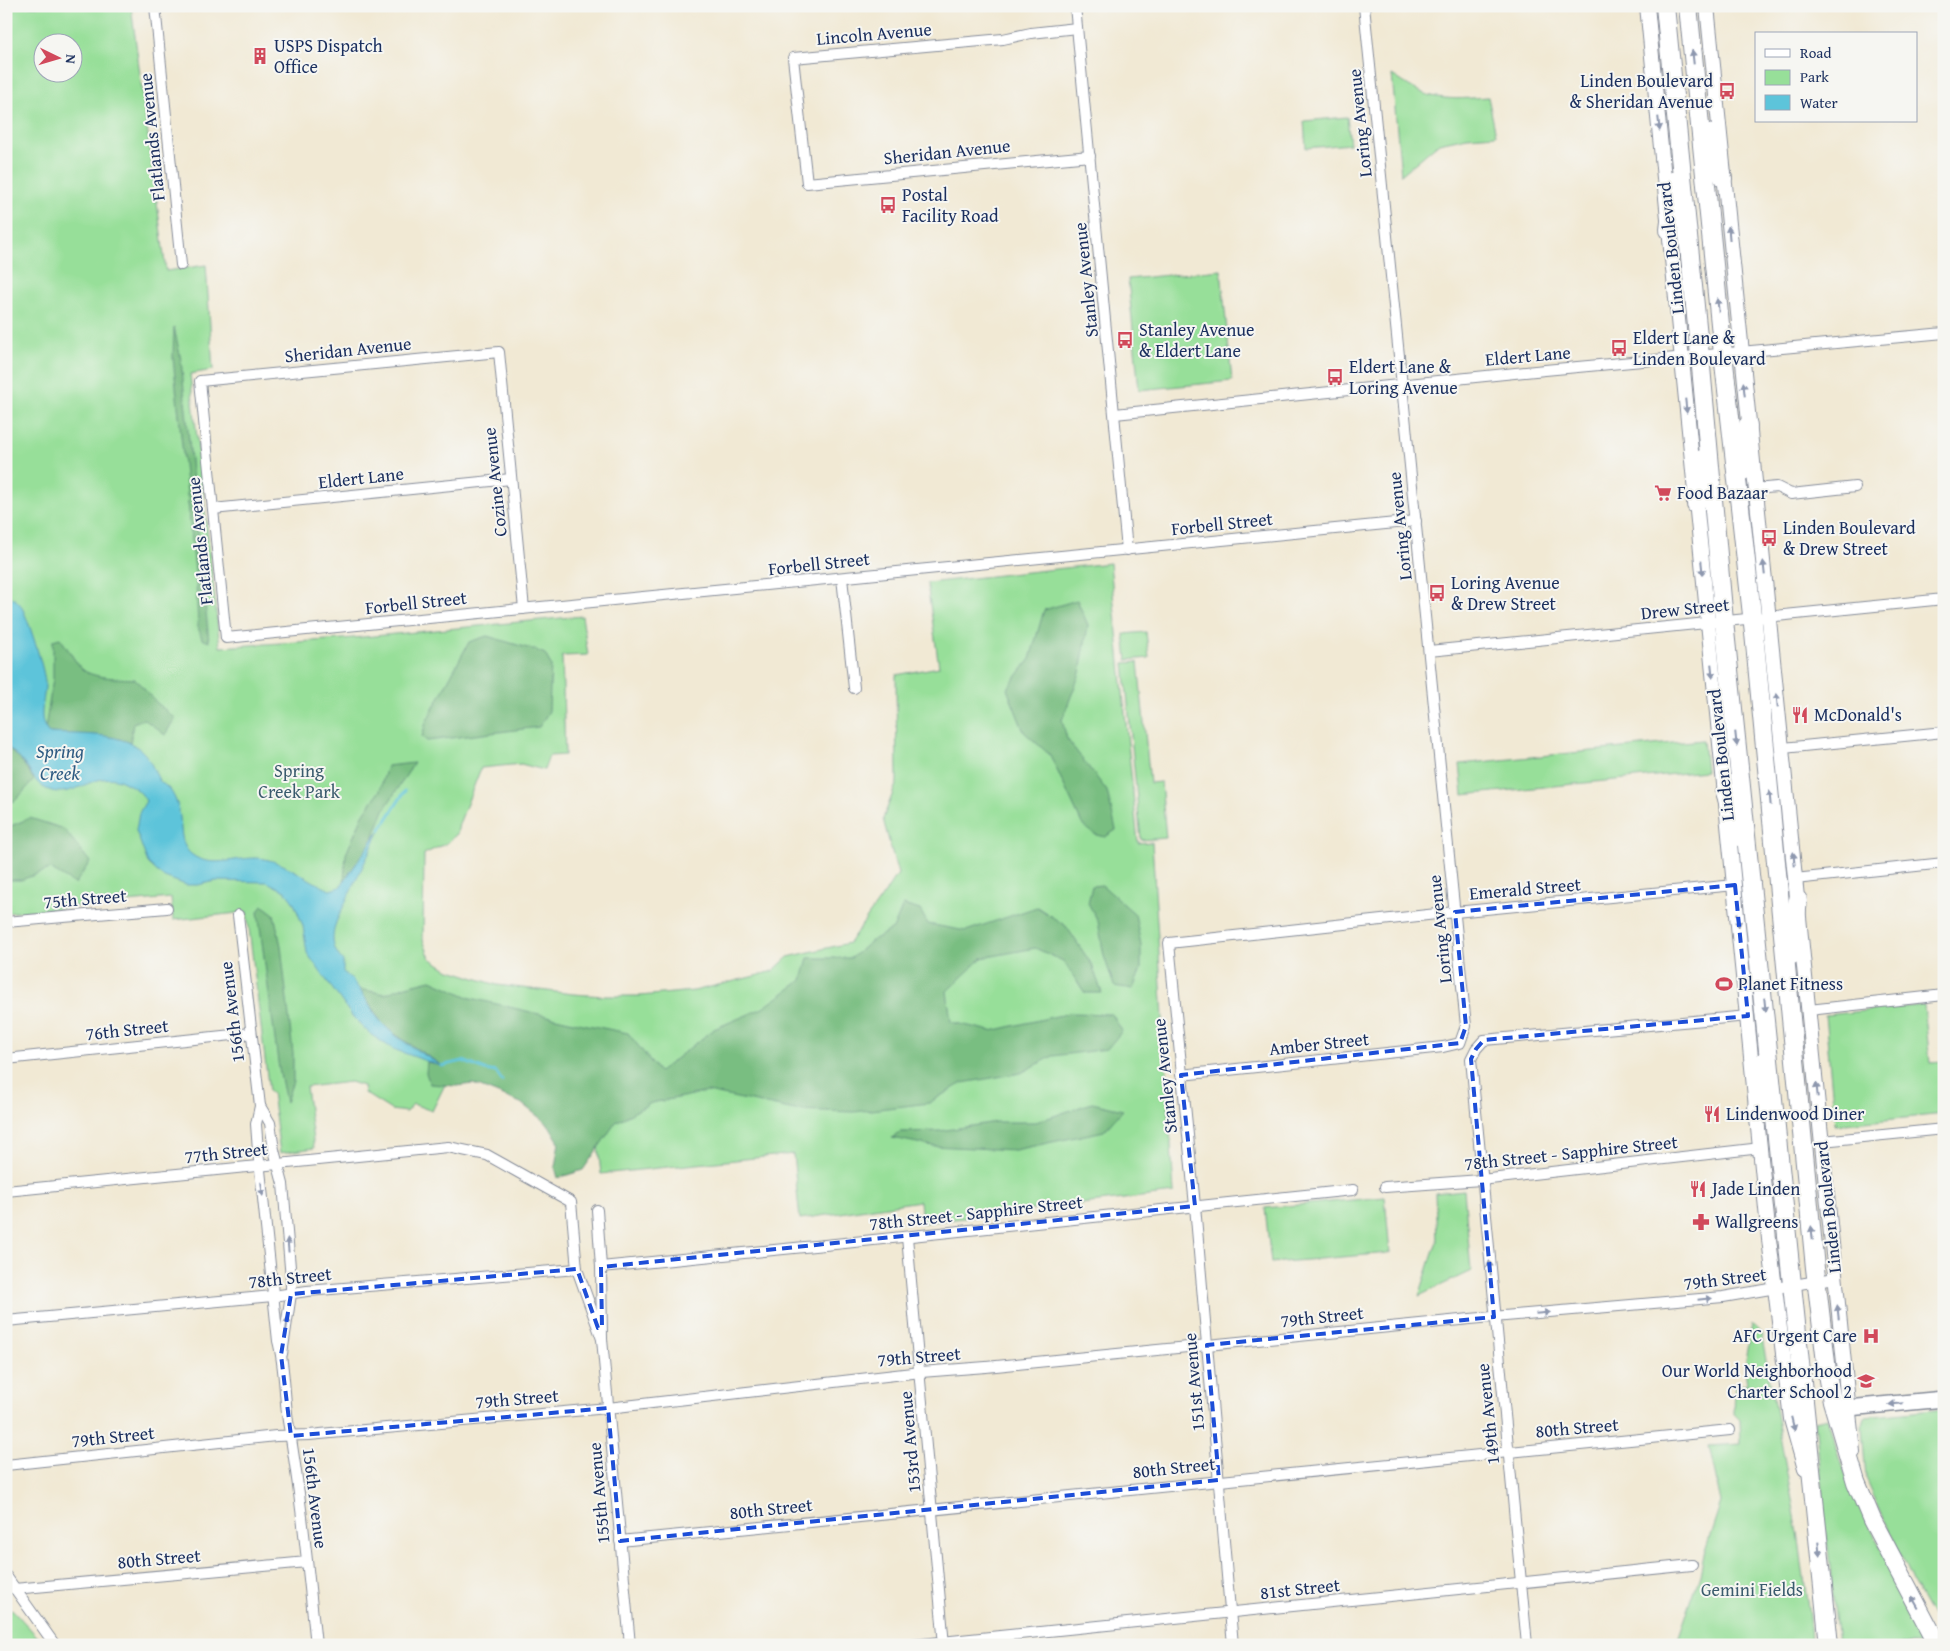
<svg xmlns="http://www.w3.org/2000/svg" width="1950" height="1651" font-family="'Gentium Book Plus',serif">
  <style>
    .green { fill: #97df99; stroke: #59877c; fill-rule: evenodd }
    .forest { fill: #79be81; stroke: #4a7670 }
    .water { fill: #5dc4da; stroke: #3c7a9c }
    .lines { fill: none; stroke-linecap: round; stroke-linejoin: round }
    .stream { stroke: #5dc4da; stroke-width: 3 }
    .street-casing { stroke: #868c99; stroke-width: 12 }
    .secondary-casing { stroke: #868c99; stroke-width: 16 }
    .primary-casing { stroke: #868c99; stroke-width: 18 }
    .highway-casing { stroke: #868c99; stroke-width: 20 }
    .street { stroke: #fff; stroke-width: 10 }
    .secondary { stroke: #fff; stroke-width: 14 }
    .primary { stroke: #fff; stroke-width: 15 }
    .highway { stroke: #fff; stroke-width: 18 }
    .oneway { fill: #8d97ae }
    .marked { fill: none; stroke: #1d4ed8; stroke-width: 4; stroke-dasharray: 10 6; stroke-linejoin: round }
    .labels { text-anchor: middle; stroke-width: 4; stroke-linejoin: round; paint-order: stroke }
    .street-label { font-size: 18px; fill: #1b2f5e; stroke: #f6f6f2 }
    .poi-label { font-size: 18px; fill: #1b2f5e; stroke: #f6f6f2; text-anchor: start }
    .park-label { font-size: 18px; fill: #3a5b6d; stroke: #f6f6f2 }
    .water-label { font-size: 19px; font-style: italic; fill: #2f5c83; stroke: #f6f6f2 }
  </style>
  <rect width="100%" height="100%" fill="#f6f6f2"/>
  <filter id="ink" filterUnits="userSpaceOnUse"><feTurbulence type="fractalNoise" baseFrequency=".02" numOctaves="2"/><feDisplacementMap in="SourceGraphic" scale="10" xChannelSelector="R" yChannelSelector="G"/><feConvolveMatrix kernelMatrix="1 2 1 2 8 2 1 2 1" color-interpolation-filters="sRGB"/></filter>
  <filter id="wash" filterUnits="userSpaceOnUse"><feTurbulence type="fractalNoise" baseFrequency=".0096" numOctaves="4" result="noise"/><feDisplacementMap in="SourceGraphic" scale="20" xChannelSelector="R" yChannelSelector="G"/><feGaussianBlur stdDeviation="1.12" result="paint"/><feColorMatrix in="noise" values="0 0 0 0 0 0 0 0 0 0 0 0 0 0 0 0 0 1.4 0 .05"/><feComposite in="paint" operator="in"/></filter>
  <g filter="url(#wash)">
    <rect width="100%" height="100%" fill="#f1e9d4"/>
    <g class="green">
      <path d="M6 6H131L166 271 206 265 213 370 190 374 220 647 343 639 582 616 588 655 562 656 565 755 549 756 544 770 521 764 481 768 459 824 457 834 447 843 424 854 423 940 430 958 447 969 497 985 573 994 604 996H640L694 991 759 975 773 971 788 957 849 943 898 874 883 819 897 782 896 675 939 667 927 583 1110 563 1138 843 1152 842 1174 1193 922 1223 920 1201 800 1219 793 1154 601 1174 585 1025 545 1016 456 1062 432 1111 413 1104 406 1112 391 1110 364 1093 363 1086 350 1082 306 1087 314 1148 280 1153 272 1092H269L247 912 173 920 171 898 6 913ZM42 42H72V72H42Z"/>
      <path d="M1392 75C1406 84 1421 95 1437 97 1454 100 1471 98 1488 97L1496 135 1467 137 1439 143 1401 175Z"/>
      <polygon points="1347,117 1350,144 1306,148 1304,121"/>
      <polygon points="1221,270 1232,381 1139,390 1128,279"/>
      <polygon points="1146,632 1149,658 1127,660 1124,634"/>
      <polygon points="1138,662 1150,783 1161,782 1166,838 1141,840 1124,663"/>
      <polygon points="1703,740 1706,771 1463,795 1460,764"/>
      <polygon points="1924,1005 1930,1063 1944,1062 1944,1114 1835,1125 1825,1015"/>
      <polygon points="1464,1190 1471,1271 1419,1296 1437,1241 1435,1193"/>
      <polygon points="1385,1197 1390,1253 1271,1263 1265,1208"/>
      <polygon points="1752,1324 1761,1333 1798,1532 1810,1624 1811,1645 1676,1645 1700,1575 1704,1554 1721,1502 1709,1446 1741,1444 1740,1420 1734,1414 1735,1385 1747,1385 1745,1368"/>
      <polygon points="1944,1409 1944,1637 1912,1581 1866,1478 1862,1427 1865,1417"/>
      <polygon points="1827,1418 1849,1485 1930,1645 1838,1645 1815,1421"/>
      <polygon points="12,1609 45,1645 6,1645 6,1612"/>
    </g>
    <g class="forest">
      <polygon points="174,327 181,360 209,642 202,639 198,627 196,581 173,358"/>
      <polygon points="1077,600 1088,625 1080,673 1062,720 1067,739 1107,791 1116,830 1105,837 1094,834 1082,824 1050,755 1024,732 1007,689 1030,659 1044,610"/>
      <polygon points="487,636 538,651 545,654 551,665 549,711 539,727 427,741 422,737 426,722 469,642"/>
      <path d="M60 638C68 648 73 659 81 668 91 679 121 678 135 679L157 703 175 718 165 735 144 719 133 723 130 744C103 734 77 735 49 733L45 729 53 679V640Z"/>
      <polygon points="6,746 21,760 34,780 15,801 6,802"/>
      <polygon points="414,763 384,810 371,843 344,881 346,854 363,815 380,790 387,766"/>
      <polygon points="30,818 64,829 90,862 75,884 50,869 21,880 6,880 6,828"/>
      <polygon points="1102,885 1135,914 1141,945 1141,969 1133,989 1114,986 1104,956 1098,921 1088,903 1092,886"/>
      <polygon points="262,905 274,914 281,946 293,1053 293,1081 286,1102 279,1069 258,912"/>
      <polygon points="903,905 920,910 928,924 966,931 1037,907 1066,926 1092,965 1102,993 1085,993 1063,961 1035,948 982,958 947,991 951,1022 991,1031 1070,1013 1112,1014 1122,1031 1107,1049 1053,1056 1021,1073 962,1083 929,1103 854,1112 795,1110 708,1092 651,1103 616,1122 583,1170 558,1178 555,1167 559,1142 549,1125 521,1103 473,1084 456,1086 430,1084 426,1073 427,1062 441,1065 389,1030 382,1023 359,989 385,994 406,986 431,980 471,998 573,1022 628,1033 659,1072 714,1029 763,1008 802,980 808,958 851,958 874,939 893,929"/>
      <polygon points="1092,1103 1123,1110 1104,1131 1015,1150 933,1146 892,1138 901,1132 940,1131 996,1122 1036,1122"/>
    </g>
    <path class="water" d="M6 594C10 597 16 599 19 603 26 610 46 674 45 684 45 700 36 720 49 733 77 735 119 731 141 750 150 758 154 771 159 780 162 784 167 786 170 790 174 795 178 805 179 811 182 825 179 844 191 854 212 871 242 854 265 859 289 864 309 881 330 890L340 887 381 828 337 920C331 936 331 948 343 961V972C361 984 368 1008 383 1024 399 1041 423 1053 443 1067L393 1049 370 1034 352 1016 307 953 303 926 294 903 285 891 267 882 215 881 198 885H186L162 876 148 863 136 831 139 813 146 801C141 791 135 788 126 783 97 767 78 798 52 791 35 787 31 770 20 759 16 754 11 750 6 746L8 700 6 691Z"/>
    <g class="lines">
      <g class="stream">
        <polyline points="380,830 405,791"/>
        <polyline points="441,1066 463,1061 485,1070 496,1072 502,1081"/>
      </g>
    </g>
  </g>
  <g filter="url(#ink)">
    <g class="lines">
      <g class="street-casing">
        <g id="street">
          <polyline points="155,6 181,265"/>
          <polyline points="1075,6 1127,550"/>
          <polyline points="1077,28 1031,33 1003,39 793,58 807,183 1090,156"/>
          <polyline points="1115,414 1545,370 1944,333"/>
          <polyline points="1755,489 1777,487 1791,494 1855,487"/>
          <polyline points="213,509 511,479"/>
          <polyline points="842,578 854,688"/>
          <polyline points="524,609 499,352 200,381 226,638 1416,521"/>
          <polyline points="1429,651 1944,599"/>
          <polyline points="1783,748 1944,732"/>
          <polyline points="1795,879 1944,863"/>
          <path d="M238 915 260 1106 256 1124 258 1151 278 1341C285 1367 284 1394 288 1421 301 1495 308 1570 316 1645"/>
          <polyline points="6,922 167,908"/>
          <polyline points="1809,1010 1944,995"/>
          <polyline points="6,1059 251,1033"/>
          <polyline points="1181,1075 1443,1047 1460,1043 1466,1026 1364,6"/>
          <polyline points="260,1106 270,1123 274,1150 283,1184 291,1279 291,1294 282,1354"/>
          <polyline points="1822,1141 1944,1129"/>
          <polyline points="1385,1187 1481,1180 1761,1148"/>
          <polyline points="6,1191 448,1147 487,1155 571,1202 577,1269 602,1339"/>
          <polyline points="597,1210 601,1267 602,1339 630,1645"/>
          <polyline points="907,1237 944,1645"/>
          <polyline points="601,1267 835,1244 1353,1190"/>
          <polyline points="6,1321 273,1296 307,1291 577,1269"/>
          <polyline points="6,1465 276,1436 309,1435 608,1408 921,1372 986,1367 1470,1319 1723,1297 1835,1278"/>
          <polyline points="620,1541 1730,1430"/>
          <polyline points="6,1576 55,1645"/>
          <polyline points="14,1589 307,1562"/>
          <polyline points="912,1645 1692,1565"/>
          <polyline points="1233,1645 1195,1206 1169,943 1455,912 1735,885"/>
          <polyline points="1527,1645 1471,1059 1476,1049 1484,1040 1748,1016"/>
        </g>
      </g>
      <g class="secondary-casing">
        <g id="secondary">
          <polyline points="1647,6 1769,1239 1791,1419 1805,1469"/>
          <polyline points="1707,6 1853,1452"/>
        </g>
      </g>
      <g class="primary-casing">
        <polyline id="primary" points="1848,1408 1944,1399"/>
      </g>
      <g class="highway-casing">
        <g id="highway">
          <polyline points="1665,6 1700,356 1724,621 1829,1645"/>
          <polyline points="1688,6 1723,354 1754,633 1815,1268 1828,1380 1832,1401 1856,1482 1872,1520 1938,1645"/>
          <polyline points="1708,133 1723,178"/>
          <polyline points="1669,230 1675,180"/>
          <polyline points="1743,471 1748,425"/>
          <polyline points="1696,505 1702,459"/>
          <polyline points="1725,792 1739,837"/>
          <polyline points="1792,955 1798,900"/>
          <polyline points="1757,1109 1764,1061"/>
        </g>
      </g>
      <use href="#street" class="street"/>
      <use href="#secondary" class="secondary"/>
      <use href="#primary" class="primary"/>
      <use href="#highway" class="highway"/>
    </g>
    <defs><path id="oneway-solid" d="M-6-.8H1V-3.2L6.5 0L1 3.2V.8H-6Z" transform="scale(1.25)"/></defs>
    <g class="oneway">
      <use href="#oneway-solid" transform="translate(1693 57) rotate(-96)"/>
      <use href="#oneway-solid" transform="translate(1659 124) rotate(84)"/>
      <use href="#oneway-solid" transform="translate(1729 233) rotate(-95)"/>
      <use href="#oneway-solid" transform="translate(1718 305) rotate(-96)"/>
      <use href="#oneway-solid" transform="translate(1744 389) rotate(-96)"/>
      <use href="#oneway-solid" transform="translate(1686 406) rotate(84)"/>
      <use href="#oneway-solid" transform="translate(1702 568) rotate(84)"/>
      <use href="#oneway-solid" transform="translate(1764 568) rotate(-96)"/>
      <use href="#oneway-solid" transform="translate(1712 671) rotate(84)"/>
      <use href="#oneway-solid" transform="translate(1777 700) rotate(-96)"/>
      <use href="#oneway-solid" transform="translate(1736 739) rotate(84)"/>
      <use href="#oneway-solid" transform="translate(1770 798) rotate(-95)"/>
      <use href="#oneway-solid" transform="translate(1794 859) rotate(-96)"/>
      <use href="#oneway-solid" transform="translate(1738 920) rotate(84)"/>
      <use href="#oneway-solid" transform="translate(1765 1005) rotate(84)"/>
      <use href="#oneway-solid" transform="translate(1817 1090) rotate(-96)"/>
      <use href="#oneway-solid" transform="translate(262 1189) rotate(84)"/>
      <use href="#oneway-solid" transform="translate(1812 1233) rotate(-96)"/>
      <use href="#oneway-solid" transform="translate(288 1245) rotate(-95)"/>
      <use href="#oneway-solid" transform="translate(1490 1268) rotate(-96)"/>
      <use href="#oneway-solid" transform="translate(1705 1299) rotate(-6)"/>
      <use href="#oneway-solid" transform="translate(1838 1312) rotate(-96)"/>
      <use href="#oneway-solid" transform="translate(1543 1313) rotate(-5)"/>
      <use href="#oneway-solid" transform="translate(287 1324) rotate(-82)"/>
      <use href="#oneway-solid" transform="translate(1896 1404) rotate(175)"/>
      <use href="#oneway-solid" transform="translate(1793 1424) rotate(76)"/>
      <use href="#oneway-solid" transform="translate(1819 1549) rotate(84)"/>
      <use href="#oneway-solid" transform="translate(1915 1602) rotate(-119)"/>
    </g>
  </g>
  <path class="marked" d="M1735 885 1748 1016 1484 1040 1476 1049 1471 1059 1494 1317 1207 1345 1219 1480 620 1541 608 1408 291 1436 281 1355 291 1294 577 1269 598 1328 602 1327 601 1267 1195 1206 1181 1075 1460 1043 1466 1026 1455 912Z"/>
  <defs>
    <g id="building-bare" transform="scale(1.35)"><path d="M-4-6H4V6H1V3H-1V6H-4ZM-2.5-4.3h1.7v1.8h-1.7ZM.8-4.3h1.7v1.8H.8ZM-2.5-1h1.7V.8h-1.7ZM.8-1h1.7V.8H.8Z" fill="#d1495b" stroke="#f6f6f2" stroke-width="2.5" paint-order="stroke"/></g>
    <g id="bus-bare" transform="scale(1.35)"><path d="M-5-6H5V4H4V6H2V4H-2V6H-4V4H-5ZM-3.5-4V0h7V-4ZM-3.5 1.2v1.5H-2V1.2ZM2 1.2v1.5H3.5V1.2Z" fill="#d1495b" stroke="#f6f6f2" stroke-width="2.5" paint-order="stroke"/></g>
    <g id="supermarket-bare" transform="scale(1.35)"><path d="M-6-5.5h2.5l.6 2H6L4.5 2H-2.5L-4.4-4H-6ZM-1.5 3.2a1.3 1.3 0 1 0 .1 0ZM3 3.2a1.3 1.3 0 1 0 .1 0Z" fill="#d1495b" stroke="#f6f6f2" stroke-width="2.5" paint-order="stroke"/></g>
    <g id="restaurant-bare" transform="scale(1.35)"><path d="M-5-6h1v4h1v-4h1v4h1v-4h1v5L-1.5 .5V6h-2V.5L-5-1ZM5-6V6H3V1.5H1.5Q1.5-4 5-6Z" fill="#d1495b" stroke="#f6f6f2" stroke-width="2.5" paint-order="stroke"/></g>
    <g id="stadium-bare" transform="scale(1.35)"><path d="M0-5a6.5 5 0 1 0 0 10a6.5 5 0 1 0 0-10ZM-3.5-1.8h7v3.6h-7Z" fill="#d1495b" stroke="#f6f6f2" stroke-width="2.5" paint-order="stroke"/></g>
    <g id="pharmacy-bare" transform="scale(1.35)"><path d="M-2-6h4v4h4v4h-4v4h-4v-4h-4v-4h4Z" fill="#d1495b" stroke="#f6f6f2" stroke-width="2.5" paint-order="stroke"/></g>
    <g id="hospital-bare" transform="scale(1.35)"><path d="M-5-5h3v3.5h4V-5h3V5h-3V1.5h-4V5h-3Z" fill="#d1495b" stroke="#f6f6f2" stroke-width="2.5" paint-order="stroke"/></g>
    <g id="school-bare" transform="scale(1.35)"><path d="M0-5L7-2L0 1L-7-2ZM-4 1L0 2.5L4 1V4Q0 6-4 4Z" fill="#d1495b" stroke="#f6f6f2" stroke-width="2.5" paint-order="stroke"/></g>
  </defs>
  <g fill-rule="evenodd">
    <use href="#building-bare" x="260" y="56"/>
    <use href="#bus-bare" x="1727" y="91"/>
    <use href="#bus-bare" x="888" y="205"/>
    <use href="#bus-bare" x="1125" y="340"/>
    <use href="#bus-bare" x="1619" y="348"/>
    <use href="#bus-bare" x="1335" y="377"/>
    <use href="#supermarket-bare" x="1663" y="493"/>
    <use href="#bus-bare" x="1769" y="538"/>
    <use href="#bus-bare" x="1437" y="593"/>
    <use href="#restaurant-bare" x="1800" y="715"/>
    <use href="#stadium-bare" x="1724" y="984"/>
    <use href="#restaurant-bare" x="1712" y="1114"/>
    <use href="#restaurant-bare" x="1698" y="1189"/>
    <use href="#pharmacy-bare" x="1701" y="1222"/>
    <use href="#hospital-bare" x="1871" y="1336"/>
    <use href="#school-bare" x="1866" y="1381"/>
  </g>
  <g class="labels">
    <g class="street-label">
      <text transform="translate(874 34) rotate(-5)" y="6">Lincoln Avenue</text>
      <text transform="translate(1360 123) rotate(-96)" y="6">Loring Avenue</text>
      <text transform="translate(152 137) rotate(-96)" y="6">Flatlands Avenue</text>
      <text transform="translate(947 152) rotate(-6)" y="6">Sheridan Avenue</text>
      <text transform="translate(1671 248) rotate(-96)" y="6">Linden Boulevard</text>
      <text transform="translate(1086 280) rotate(-96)" y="6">Stanley Avenue</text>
      <text transform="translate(348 350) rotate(-6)" y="6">Sheridan Avenue</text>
      <text transform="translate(1528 356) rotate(-5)" y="6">Eldert Lane</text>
      <text transform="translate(361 478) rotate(-6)" y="6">Eldert Lane</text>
      <text transform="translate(495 482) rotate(-96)" y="6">Cozine Avenue</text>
      <text transform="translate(1222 524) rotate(-6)" y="6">Forbell Street</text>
      <text transform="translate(1400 526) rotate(-96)" y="6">Loring Avenue</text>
      <text transform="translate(200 541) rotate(-96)" y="6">Flatlands Avenue</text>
      <text transform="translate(819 564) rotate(-6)" y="6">Forbell Street</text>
      <text transform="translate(416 603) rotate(-6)" y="6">Forbell Street</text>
      <text transform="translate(1685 609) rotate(-6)" y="6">Drew Street</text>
      <text transform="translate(1721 755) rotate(-96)" y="6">Linden Boulevard</text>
      <text transform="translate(1525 889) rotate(-5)" y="6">Emerald Street</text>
      <text transform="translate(85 899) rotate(-5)" y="6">75th Street</text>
      <text transform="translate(1440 929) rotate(-96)" y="6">Loring Avenue</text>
      <text transform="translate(232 1012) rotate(-97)" y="6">156th Avenue</text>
      <text transform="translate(127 1030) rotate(-6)" y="6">76th Street</text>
      <text transform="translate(1319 1044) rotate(-6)" y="6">Amber Street</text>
      <text transform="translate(1165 1076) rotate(-96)" y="6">Stanley Avenue</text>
      <text transform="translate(226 1153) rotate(-6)" y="6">77th Street</text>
      <text transform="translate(1571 1153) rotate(-6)" y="6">78th Street - Sapphire Street</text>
      <text transform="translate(1828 1207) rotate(-96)" y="6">Linden Boulevard</text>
      <text transform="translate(976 1213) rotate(-6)" y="6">78th Street - Sapphire Street</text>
      <text transform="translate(290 1278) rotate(-6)" y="6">78th Street</text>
      <text transform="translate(1725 1279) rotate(-7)" y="6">79th Street</text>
      <text transform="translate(1322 1317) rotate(-6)" y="6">79th Street</text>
      <text transform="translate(919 1357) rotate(-5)" y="6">79th Street</text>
      <text transform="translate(1194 1382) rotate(-95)" y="6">151st Avenue</text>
      <text transform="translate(517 1399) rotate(-5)" y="6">79th Street</text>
      <text transform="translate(1488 1414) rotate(-96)" y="6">149th Avenue</text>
      <text transform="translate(1577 1428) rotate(-5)" y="6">80th Street</text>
      <text transform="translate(113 1437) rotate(-6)" y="6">79th Street</text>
      <text transform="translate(910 1442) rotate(-95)" y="6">153rd Avenue</text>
      <text transform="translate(1174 1468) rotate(-6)" y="6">80th Street</text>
      <text transform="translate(599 1493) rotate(-95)" y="6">155th Avenue</text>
      <text transform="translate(315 1498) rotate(83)" y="6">156th Avenue</text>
      <text transform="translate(771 1509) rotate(-6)" y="6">80th Street</text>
      <text transform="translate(159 1559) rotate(-5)" y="6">80th Street</text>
      <text transform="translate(1300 1589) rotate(-6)" y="6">81st Street</text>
    </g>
    <g class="poi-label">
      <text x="274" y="52">USPS Dispatch<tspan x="274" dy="21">Office</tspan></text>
      <text x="1713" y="87" text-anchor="end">Linden Boulevard<tspan x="1713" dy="21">&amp; Sheridan Avenue</tspan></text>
      <text x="902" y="201">Postal<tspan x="902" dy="21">Facility Road</tspan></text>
      <text x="1139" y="336">Stanley Avenue<tspan x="1139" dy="21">&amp; Eldert Lane</tspan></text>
      <text x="1633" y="344">Eldert Lane &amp;<tspan x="1633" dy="21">Linden Boulevard</tspan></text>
      <text x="1349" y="373">Eldert Lane &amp;<tspan x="1349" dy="21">Loring Avenue</tspan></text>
      <text x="1677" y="499">Food Bazaar</text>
      <text x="1783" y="534">Linden Boulevard<tspan x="1783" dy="21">&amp; Drew Street</tspan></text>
      <text x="1451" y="589">Loring Avenue<tspan x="1451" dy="21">&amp; Drew Street</tspan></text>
      <text x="1814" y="721">McDonald's</text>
      <text x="1738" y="990">Planet Fitness</text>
      <text x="1726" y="1120">Lindenwood Diner</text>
      <text x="1712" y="1195">Jade Linden</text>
      <text x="1715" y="1228">Wallgreens</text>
      <text x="1857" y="1342" text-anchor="end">AFC Urgent Care</text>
      <text x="1852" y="1377" text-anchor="end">Our World Neighborhood<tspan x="1852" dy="21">Charter School 2</tspan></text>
    </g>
    <g class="park-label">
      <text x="299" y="777">Spring<tspan x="299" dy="21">Creek Park</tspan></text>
      <text x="1752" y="1596">Gemini Fields</text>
    </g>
    <g class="water-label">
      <text x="60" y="758">Spring<tspan x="60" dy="22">Creek</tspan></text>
    </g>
  </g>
  <rect width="1950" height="1651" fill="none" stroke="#f6f6f2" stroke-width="25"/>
  <rect x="1755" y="32" width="162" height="90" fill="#f6f6f2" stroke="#9ea6b7"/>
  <rect x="1765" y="49" width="25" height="8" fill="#ffffff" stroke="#9ea6b7"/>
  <text x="1800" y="58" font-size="15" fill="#1b2f5e">Road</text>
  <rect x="1765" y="70" width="25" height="15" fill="#97df99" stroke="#9ea6b7"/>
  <text x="1800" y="82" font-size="15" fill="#1b2f5e">Park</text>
  <rect x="1765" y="95" width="25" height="15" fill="#5dc4da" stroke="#9ea6b7"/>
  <text x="1800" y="108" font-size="15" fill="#1b2f5e">Water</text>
  <g transform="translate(58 58) rotate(95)"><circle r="24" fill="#f6f6f2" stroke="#9ea6b7"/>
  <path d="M0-4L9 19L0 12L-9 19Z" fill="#d1495b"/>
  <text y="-8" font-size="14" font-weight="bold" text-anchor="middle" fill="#1b2f5e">N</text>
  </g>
</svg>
